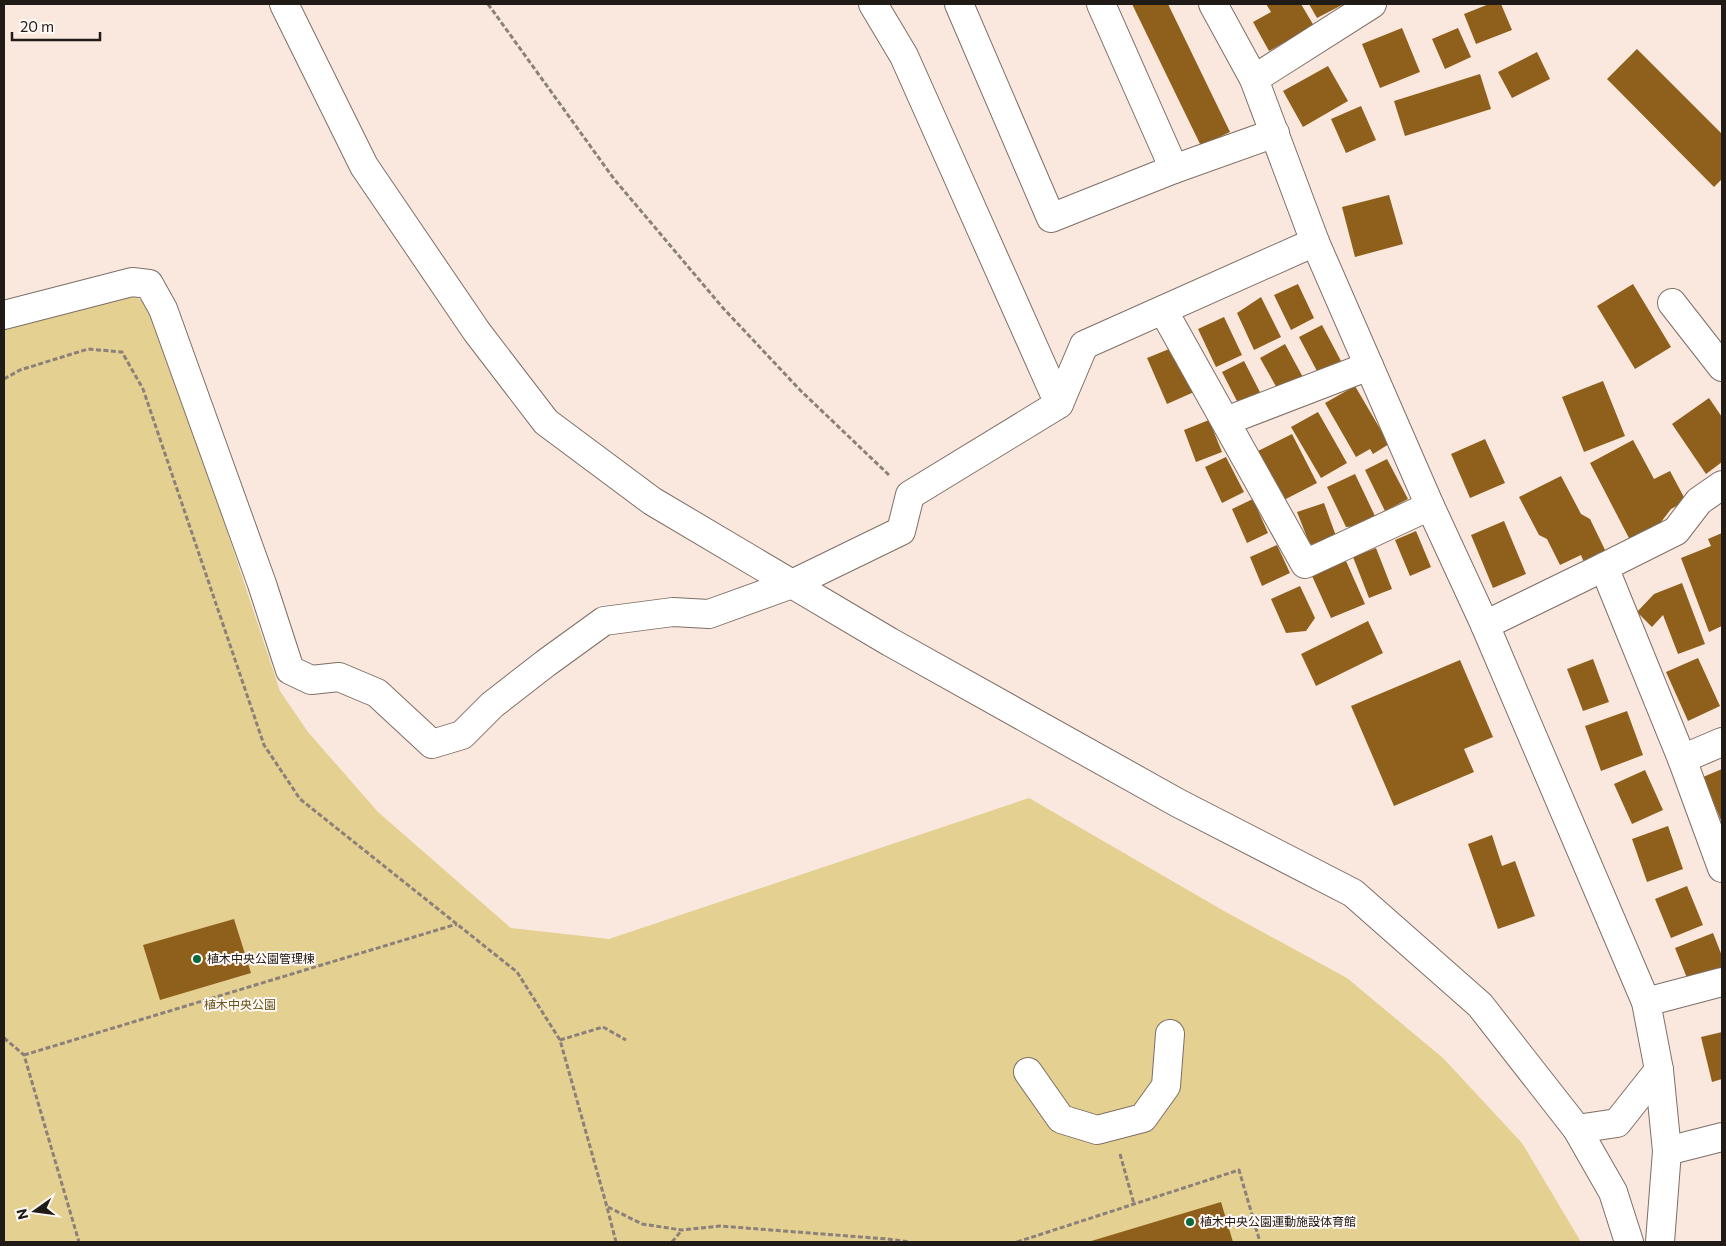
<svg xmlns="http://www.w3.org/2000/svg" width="1726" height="1246" font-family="Commissioner,'Noto Sans JP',sans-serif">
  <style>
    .green { fill: #e4d091 }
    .building { fill: #8f601b }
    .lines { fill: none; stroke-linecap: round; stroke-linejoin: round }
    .minor-casing { stroke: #7e6f66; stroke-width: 30 }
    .path { stroke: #8c807a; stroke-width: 3; stroke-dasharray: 5 2.5; stroke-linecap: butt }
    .minor { stroke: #fff; stroke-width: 28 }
    .poi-dot { fill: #0a693d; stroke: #fff8f4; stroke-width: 2 }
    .labels { text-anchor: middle; stroke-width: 4; stroke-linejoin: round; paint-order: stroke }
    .poi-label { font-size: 12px; fill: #211b17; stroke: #fff8f4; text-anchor: start }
    .park-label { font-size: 12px; fill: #67561b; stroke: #fff8f4 }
  </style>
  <rect width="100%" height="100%" fill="#fae8df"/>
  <polygon class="green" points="128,292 153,308 280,691 308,732 378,812 511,928 609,939 1029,798 1224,911 1347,978 1443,1058 1522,1143 1581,1242 4,1242 4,326"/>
  <g class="building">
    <polygon points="1132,4 1168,4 1230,132 1201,146"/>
    <polygon points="1266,4 1301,4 1314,26 1269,51 1253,22 1271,12"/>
    <polygon points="1309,4 1344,4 1317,18"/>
    <polygon points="1489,4 1501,4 1512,30 1476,44 1464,14"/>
    <polygon points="1402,28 1420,72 1380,88 1362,44"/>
    <polygon points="1458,28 1471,57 1445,69 1432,39"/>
    <polygon points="1637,49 1722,134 1722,179 1714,187 1607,79"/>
    <polygon points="1537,52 1550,79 1512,98 1498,72"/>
    <polygon points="1328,66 1348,101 1303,127 1283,91"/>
    <polygon points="1480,74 1491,109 1405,136 1394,101"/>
    <polygon points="1361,106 1376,140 1346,153 1331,119"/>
    <polygon points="1389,195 1403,244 1355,257 1342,207"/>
    <polygon points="1298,284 1314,318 1291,330 1274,295"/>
    <polygon points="1633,284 1671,347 1635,369 1597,306"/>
    <polygon points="1261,297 1281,337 1254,350 1237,313"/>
    <polygon points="1224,317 1242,355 1216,367 1198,329"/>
    <polygon points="1322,325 1341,361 1318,373 1299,337"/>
    <polygon points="1285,344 1305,381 1278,390 1260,358"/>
    <polygon points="1174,347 1194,392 1167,404 1147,358"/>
    <polygon points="1244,361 1262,396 1240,407 1222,372"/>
    <polygon points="1603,381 1625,436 1584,452 1562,397"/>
    <polygon points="1355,386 1389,444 1373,454 1370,449 1356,457 1325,403"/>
    <polygon points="1709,398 1722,417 1722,462 1706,474 1672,424"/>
    <polygon points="1318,412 1347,463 1321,478 1291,427"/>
    <polygon points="1209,420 1222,452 1196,462 1184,430"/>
    <polygon points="1292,434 1317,483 1282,501 1258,451"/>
    <polygon points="1485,439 1505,483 1470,498 1451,454"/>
    <polygon points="1633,440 1654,479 1670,471 1686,501 1671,509 1658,526 1630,540 1590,463"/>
    <polygon points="1226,457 1244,492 1222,503 1205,467"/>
    <polygon points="1387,459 1408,499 1385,511 1365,470"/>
    <polygon points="1355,474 1376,518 1361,526 1346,527 1327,487"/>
    <polygon points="1561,476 1581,514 1590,519 1607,554 1585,565 1581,555 1560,565 1547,539 1539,535 1519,497"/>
    <polygon points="1253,499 1268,533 1247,543 1232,509"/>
    <polygon points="1324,503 1336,536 1310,545 1297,512"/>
    <polygon points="1504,521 1526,574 1493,588 1471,535"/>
    <polygon points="1416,531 1431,567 1410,576 1395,540"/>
    <polygon points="1722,533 1722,626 1709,632 1681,558 1711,546 1708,539"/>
    <polygon points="1277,545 1290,573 1262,586 1250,557"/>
    <polygon points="1376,548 1392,589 1369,598 1353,557"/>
    <polygon points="1346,561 1365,604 1331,618 1312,576"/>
    <polygon points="1682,583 1705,644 1678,654 1663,615 1652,627 1637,612 1654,594"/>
    <polygon points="1300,586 1315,618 1306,631 1286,633 1271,599"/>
    <polygon points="1368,621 1383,653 1316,686 1301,654"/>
    <polygon points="1698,658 1720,706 1688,721 1666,672"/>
    <polygon points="1593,659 1609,702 1583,711 1567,669"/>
    <polygon points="1460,660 1493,737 1464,749 1474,772 1394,806 1351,706"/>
    <polygon points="1627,711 1643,755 1601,771 1585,726"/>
    <polygon points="1722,769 1722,823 1703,777"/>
    <polygon points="1645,770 1663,810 1632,824 1614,784"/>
    <polygon points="1668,826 1683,869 1647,882 1632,839"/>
    <polygon points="1492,835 1502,866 1515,861 1535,916 1498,929 1468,844"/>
    <polygon points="1687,886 1703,925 1671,938 1655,899"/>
    <polygon points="234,919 251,973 160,1000 143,945"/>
    <polygon points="1713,933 1722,956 1722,970 1689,983 1675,948"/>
    <polygon points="1722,1032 1722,1079 1712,1082 1701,1037"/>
    <polygon points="1221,1202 1233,1242 1088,1242"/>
  </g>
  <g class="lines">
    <g class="minor-casing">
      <g id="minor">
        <polyline points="284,4 364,166 477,332 546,422 652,501 890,642 1178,803 1353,893 1480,1005 1577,1129 1613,1192 1629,1242"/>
        <polyline points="873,4 904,56 1059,404"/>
        <polyline points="959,4 1051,218 1174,169"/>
        <polyline points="1101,4 1174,169 1275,133"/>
        <polyline points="1213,4 1254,79 1315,242 1430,506 1485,625 1646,1002 1659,1070 1667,1151 1660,1242"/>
        <polyline points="1254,79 1372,4"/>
        <polyline points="1672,303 1722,367"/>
        <polyline points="1163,310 1305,564 1430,506"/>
        <polyline points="4,315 132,282 149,284 163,309 262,584 290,670 311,680 339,677 377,693 432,744 462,735 492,705 546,663 604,621 673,612 709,614 792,584 901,531 910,495 1059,404 1084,345 1315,242"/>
        <polyline points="1226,421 1369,366"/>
        <polyline points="1722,485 1699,501 1676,531 1604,567 1682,759 1722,868"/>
        <polyline points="1485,625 1604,567"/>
        <polyline points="1682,759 1722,742"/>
        <polyline points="1646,1002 1722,982"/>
        <polyline points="1028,1072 1061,1119 1097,1130 1143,1118 1166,1086 1170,1034"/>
        <polyline points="1577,1129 1617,1123 1659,1070"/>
        <polyline points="1667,1151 1722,1137"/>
      </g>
    </g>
    <g class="path">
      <polyline points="488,4 614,179 723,308 800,390 890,476"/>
      <polyline points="4,379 20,370 88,349 122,352 143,389 264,745 300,799 517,972 560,1040 607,1207 616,1242"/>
      <polyline points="4,1038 24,1055 79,1242"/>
      <polyline points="560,1040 603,1027 626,1040"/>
      <polyline points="24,1055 457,924"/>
      <polyline points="1120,1154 1134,1204"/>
      <polyline points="608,1207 642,1224 682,1230 720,1226 887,1239 910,1242"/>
      <polyline points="672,1242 682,1230"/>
      <polyline points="1017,1242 1239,1170 1260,1242"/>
    </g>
    <use href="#minor" class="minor"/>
  </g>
  <g class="poi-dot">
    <circle cx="197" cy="959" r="5"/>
    <circle cx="1190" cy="1222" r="5"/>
  </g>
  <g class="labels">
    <g class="poi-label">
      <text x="207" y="963">植木中央公園管理棟</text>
      <text x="1200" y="1226">植木中央公園運動施設体育館</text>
    </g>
    <g class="park-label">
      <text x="240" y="1009">植木中央公園</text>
    </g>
  </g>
  <rect width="1726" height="1246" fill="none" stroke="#211b17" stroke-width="10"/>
  <g transform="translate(35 1211) rotate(256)" stroke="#fff8f4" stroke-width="4" paint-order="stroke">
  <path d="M0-4L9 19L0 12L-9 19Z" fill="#211b17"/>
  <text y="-8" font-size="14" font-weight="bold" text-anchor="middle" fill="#211b17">N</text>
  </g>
  <path d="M12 32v8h88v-8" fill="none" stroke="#211b17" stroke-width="2.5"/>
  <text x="20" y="32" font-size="15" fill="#211b17" stroke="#fff8f4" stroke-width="4" paint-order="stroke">20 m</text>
</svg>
